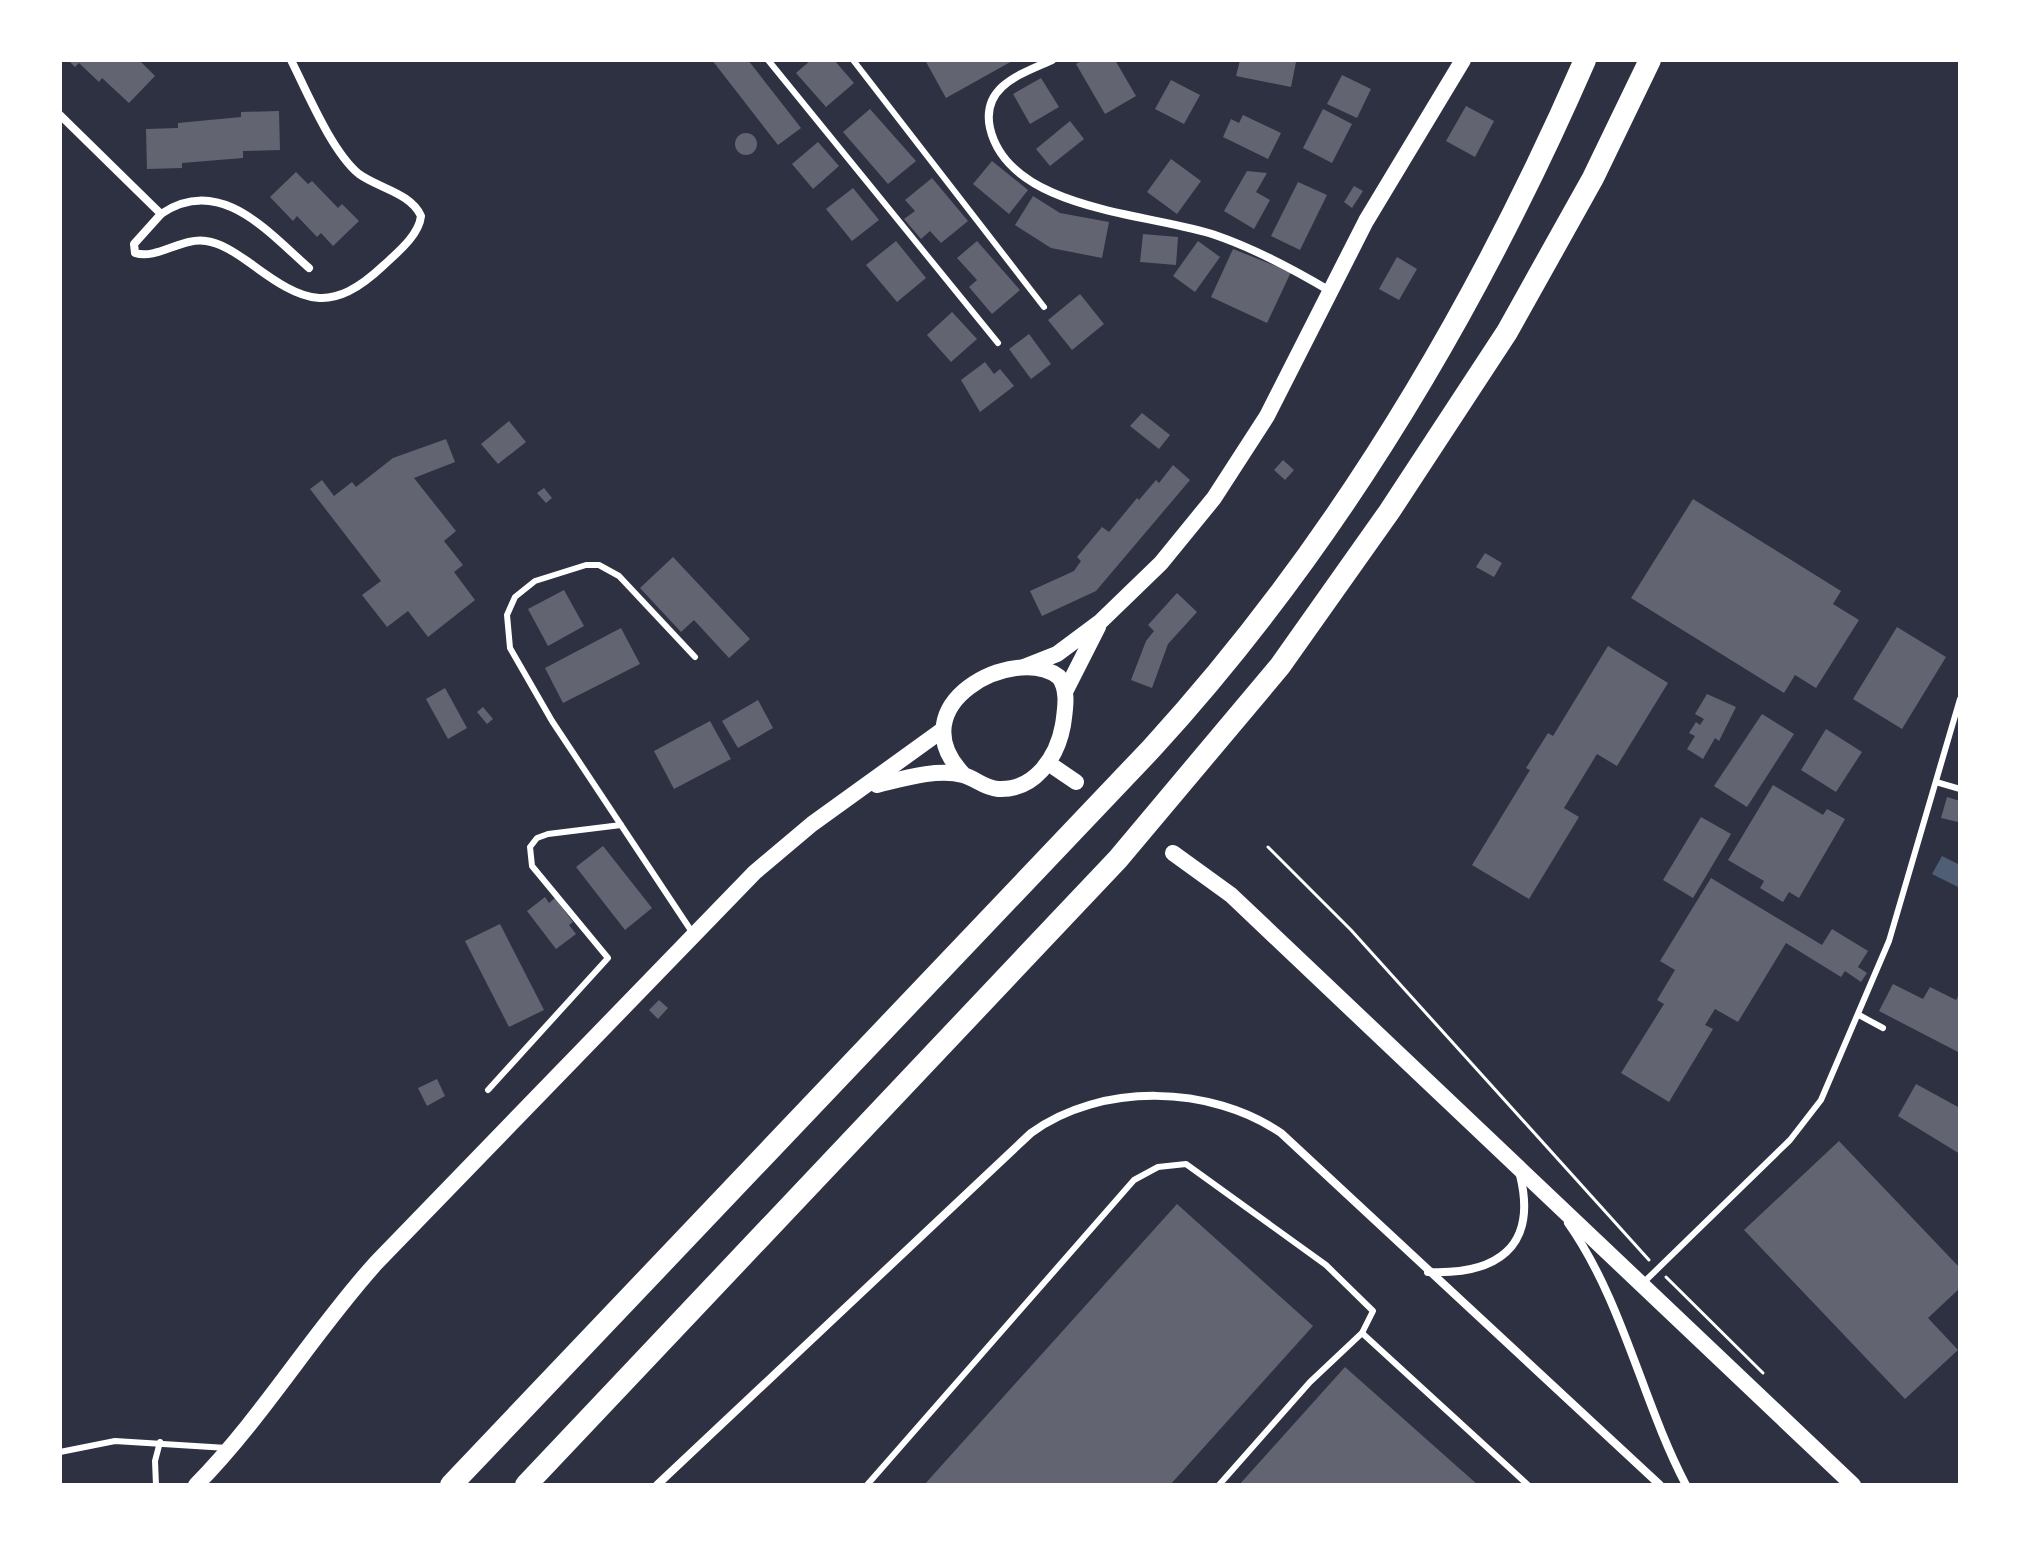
<svg xmlns="http://www.w3.org/2000/svg" width="2020" height="1545" font-family="Barlow,sans-serif">
  <style>
    .water { fill: #4f5d75 }
    .building { fill: #626471 }
    .lines { fill: none; stroke-linecap: round; stroke-linejoin: round }
    .path { stroke: #fff; stroke-width: 3 }
    .service { stroke: #fff; stroke-width: 6 }
    .minor { stroke: #fff; stroke-width: 8 }
    .secondary { stroke: #fff; stroke-width: 16 }
    .motorway { stroke: #fff; stroke-width: 22 }
  </style>
  <rect width="100%" height="100%" fill="#2d3142"/>
  <polygon class="water" points="1942,856 1960,865 1960,888 1932,874"/>
  <g class="building">
    <polygon points="68,60 139,60 155,76 129,103 102,78 99,82 79,63 75,67"/>
    <polygon points="712,60 748,60 801,128 778,145"/>
    <polygon points="811,60 834,60 854,83 826,107 796,73"/>
    <polygon points="925,60 1014,60 946,98"/>
    <polygon points="1083,60 1115,60 1136,96 1105,114 1076,64"/>
    <polygon points="1240,60 1296,62 1291,87 1236,76"/>
    <polygon points="1342,75 1371,89 1357,118 1327,104"/>
    <polygon points="1041,78 1059,107 1030,124 1013,94"/>
    <polygon points="1171,80 1200,95 1184,124 1155,109"/>
    <polygon points="1466,106 1494,121 1475,157 1446,141"/>
    <polygon points="870,109 916,161 888,184 843,132"/>
    <polygon points="1323,109 1352,124 1332,163 1303,148"/>
    <polygon points="279,111 280,150 243,151 243,158 182,163 182,168 147,169 146,129 178,128 178,123 241,117 241,112"/>
    <polygon points="1243,115 1281,133 1268,159 1223,137 1231,119 1239,123"/>
    <polygon points="1070,121 1084,139 1050,166 1036,149"/>
    <circle cx="746" cy="144" r="11"/>
    <polygon points="818,142 839,166 813,189 792,164"/>
    <polygon points="1171,159 1201,181 1177,214 1147,192"/>
    <polygon points="992,161 1028,190 1009,214 973,184"/>
    <polygon points="1247,171 1267,173 1256,192 1270,200 1254,229 1224,211"/>
    <polygon points="296,172 308,184 312,181 338,208 342,204 359,221 333,246 321,233 317,237 297,216 293,221 270,197"/>
    <polygon points="932,178 968,221 941,243 930,231 921,239 904,219 915,211 905,200"/>
    <polygon points="1298,182 1327,195 1300,250 1271,236"/>
    <polygon points="1354,186 1363,191 1352,208 1344,202"/>
    <polygon points="853,188 879,220 852,241 826,209"/>
    <polygon points="1033,196 1060,213 1109,222 1102,258 1051,248 1015,225"/>
    <polygon points="1143,234 1178,237 1176,265 1140,262"/>
    <polygon points="896,241 926,278 897,302 866,265"/>
    <polygon points="977,241 1020,290 992,314 969,287 977,280 957,258"/>
    <polygon points="1198,241 1220,257 1195,292 1173,276"/>
    <polygon points="1233,249 1291,272 1267,323 1211,297"/>
    <polygon points="1397,257 1417,269 1399,300 1379,289"/>
    <polygon points="1080,294 1104,324 1072,350 1048,320"/>
    <polygon points="952,312 977,339 951,362 927,335"/>
    <polygon points="1029,334 1051,364 1031,379 1009,349"/>
    <polygon points="985,362 994,374 1000,369 1014,386 980,412 961,380"/>
    <polygon points="1142,413 1170,435 1159,449 1130,426"/>
    <polygon points="509,421 526,442 498,464 481,444"/>
    <polygon points="446,439 455,462 414,478 456,531 444,541 463,565 454,572 475,600 428,637 408,611 387,627 362,595 381,581 310,489 322,480 334,496 352,482 356,487 393,458"/>
    <polygon points="1283,460 1294,470 1285,480 1274,470"/>
    <polygon points="1173,465 1190,480 1096,591 1042,616 1030,591 1074,571 1081,561 1077,557 1102,527 1109,532 1137,498 1139,500 1156,480 1159,483"/>
    <polygon points="544,488 552,498 546,503 537,493"/>
    <polygon points="1693,499 1841,591 1833,604 1859,620 1816,688 1795,675 1784,693 1631,598"/>
    <polygon points="1485,553 1502,563 1494,577 1476,567"/>
    <polygon points="673,557 750,639 729,658 694,620 681,632 640,588"/>
    <polygon points="564,590 584,626 548,646 528,609"/>
    <polygon points="1177,593 1197,612 1168,644 1152,688 1131,680 1146,641 1154,631 1148,625"/>
    <polygon points="1897,627 1946,657 1902,729 1853,699"/>
    <polygon points="621,628 640,664 563,703 545,668"/>
    <polygon points="1608,646 1668,683 1617,766 1597,754 1564,808 1579,817 1529,899 1472,865 1530,770 1526,768 1548,733 1553,736"/>
    <polygon points="445,688 467,728 448,739 426,699"/>
    <polygon points="1707,694 1736,707 1719,741 1715,738 1703,759 1687,749 1695,736 1689,733 1696,722 1700,725 1704,719 1695,714"/>
    <polygon points="758,700 773,728 738,748 722,721"/>
    <polygon points="483,707 493,719 487,724 477,712"/>
    <polygon points="1762,714 1794,734 1747,807 1714,786"/>
    <polygon points="710,721 731,759 674,789 654,751"/>
    <polygon points="1826,729 1862,752 1836,792 1801,770"/>
    <polygon points="1773,785 1823,815 1827,809 1845,819 1799,898 1789,892 1783,902 1760,888 1764,881 1728,860"/>
    <polygon points="1947,797 1960,801 1958,822 1941,818"/>
    <polygon points="1701,817 1731,834 1693,898 1663,880"/>
    <polygon points="603,846 652,908 625,930 576,867"/>
    <polygon points="1711,878 1822,945 1832,929 1868,951 1858,967 1867,973 1861,982 1845,971 1841,977 1786,943 1738,1022 1715,1009 1705,1025 1713,1029 1669,1102 1621,1073 1664,1004 1657,1000 1675,970 1660,961"/>
    <polygon points="545,897 549,903 555,898 573,922 569,925 576,934 556,949 527,911"/>
    <polygon points="500,924 544,1010 509,1027 465,941"/>
    <polygon points="1893,984 1923,999 1930,987 1956,1000 1960,993 1960,1053 1879,1011"/>
    <polygon points="659,1000 668,1008 658,1019 649,1010"/>
    <polygon points="437,1079 445,1096 427,1106 418,1088"/>
    <polygon points="1916,1084 1960,1108 1960,1154 1898,1116"/>
    <polygon points="1839,1141 1960,1268 1960,1288 1928,1318 1958,1350 1905,1399 1744,1230"/>
    <polygon points="1177,1204 1313,1326 1170,1485 924,1485"/>
    <polygon points="1345,1367 1478,1485 1239,1485"/>
  </g>
  <g class="lines">
    <g class="path">
      <polyline points="1268,847 1351,930 1649,1260"/>
      <polyline points="1666,1277 1763,1373"/>
    </g>
    <g class="service">
      <polyline points="768,60 998,343"/>
      <polyline points="853,60 1044,307"/>
      <polyline points="1936,782 1960,789"/>
      <polyline points="692,932 552,721 510,648 507,615 515,597 535,581 586,565 599,565 619,576 695,657"/>
      <polyline points="1859,1015 1883,1028"/>
      <polyline points="488,1090 608,958 532,866 530,847 537,838 548,834 621,825"/>
      <polyline points="1642,1284 1790,1140 1821,1100 1889,941 1960,699"/>
      <polyline points="1362,1333 1528,1485"/>
      <polyline points="60,1452 115,1441 227,1448"/>
      <polyline points="156,1485 155,1461 160,1442"/>
      <polyline points="867,1485 1134,1180 1158,1167 1186,1164 1326,1265 1373,1311 1362,1333 1310,1382 1219,1485"/>
    </g>
    <g class="minor">
      <path d="M1052 60C1021 74 981 86 990 128 1009 211 1150 213 1215 235 1256 249 1293 269 1330 291"/>
      <path d="M60 115 161 214C220 174 268 232 309 268"/>
      <path d="M161 214 134 244 135 253C157 260 182 237 206 241 222 243 237 254 250 263 304 303 331 315 384 265 398 252 419 235 421 216 411 193 378 188 359 174 332 152 307 92 291 60"/>
      <path d="M1568 1223C1623 1301 1642 1401 1686 1485"/>
      <path d="M1428 1272C1496 1275 1538 1248 1520 1175"/>
      <path d="M657 1485 1031 1133C1101 1082 1211 1085 1281 1133L1660 1485"/>
    </g>
    <g class="secondary">
      <polyline points="1024,667 1057,654 1100,622 1161,563 1214,498 1267,416 1366,221 1463,60"/>
      <polyline points="1065,692 1098,627"/>
      <polyline points="1048,763 1076,782"/>
      <path d="M877 785C902 779 937 768 963 775 975 778 984 788 998 789 1034 791 1057 758 1063 725 1065 710 1069 690 1059 677 1014 643 896 705 964 775"/>
      <polyline points="1173,853 1231,895 1853,1485"/>
      <path d="M196 1485C263 1417 312 1334 376 1263L755 872 812 824 941 731"/>
    </g>
    <g class="motorway">
      <path d="M451 1485 1151 749C1336 547 1476 310 1585 60"/>
      <polyline points="526,1485 1118,859 1280,666 1389,512 1507,332 1593,178 1650,60"/>
    </g>
  </g>
  <rect width="2020" height="1545" fill="none" stroke="#ffffff" stroke-width="124"/>
</svg>
